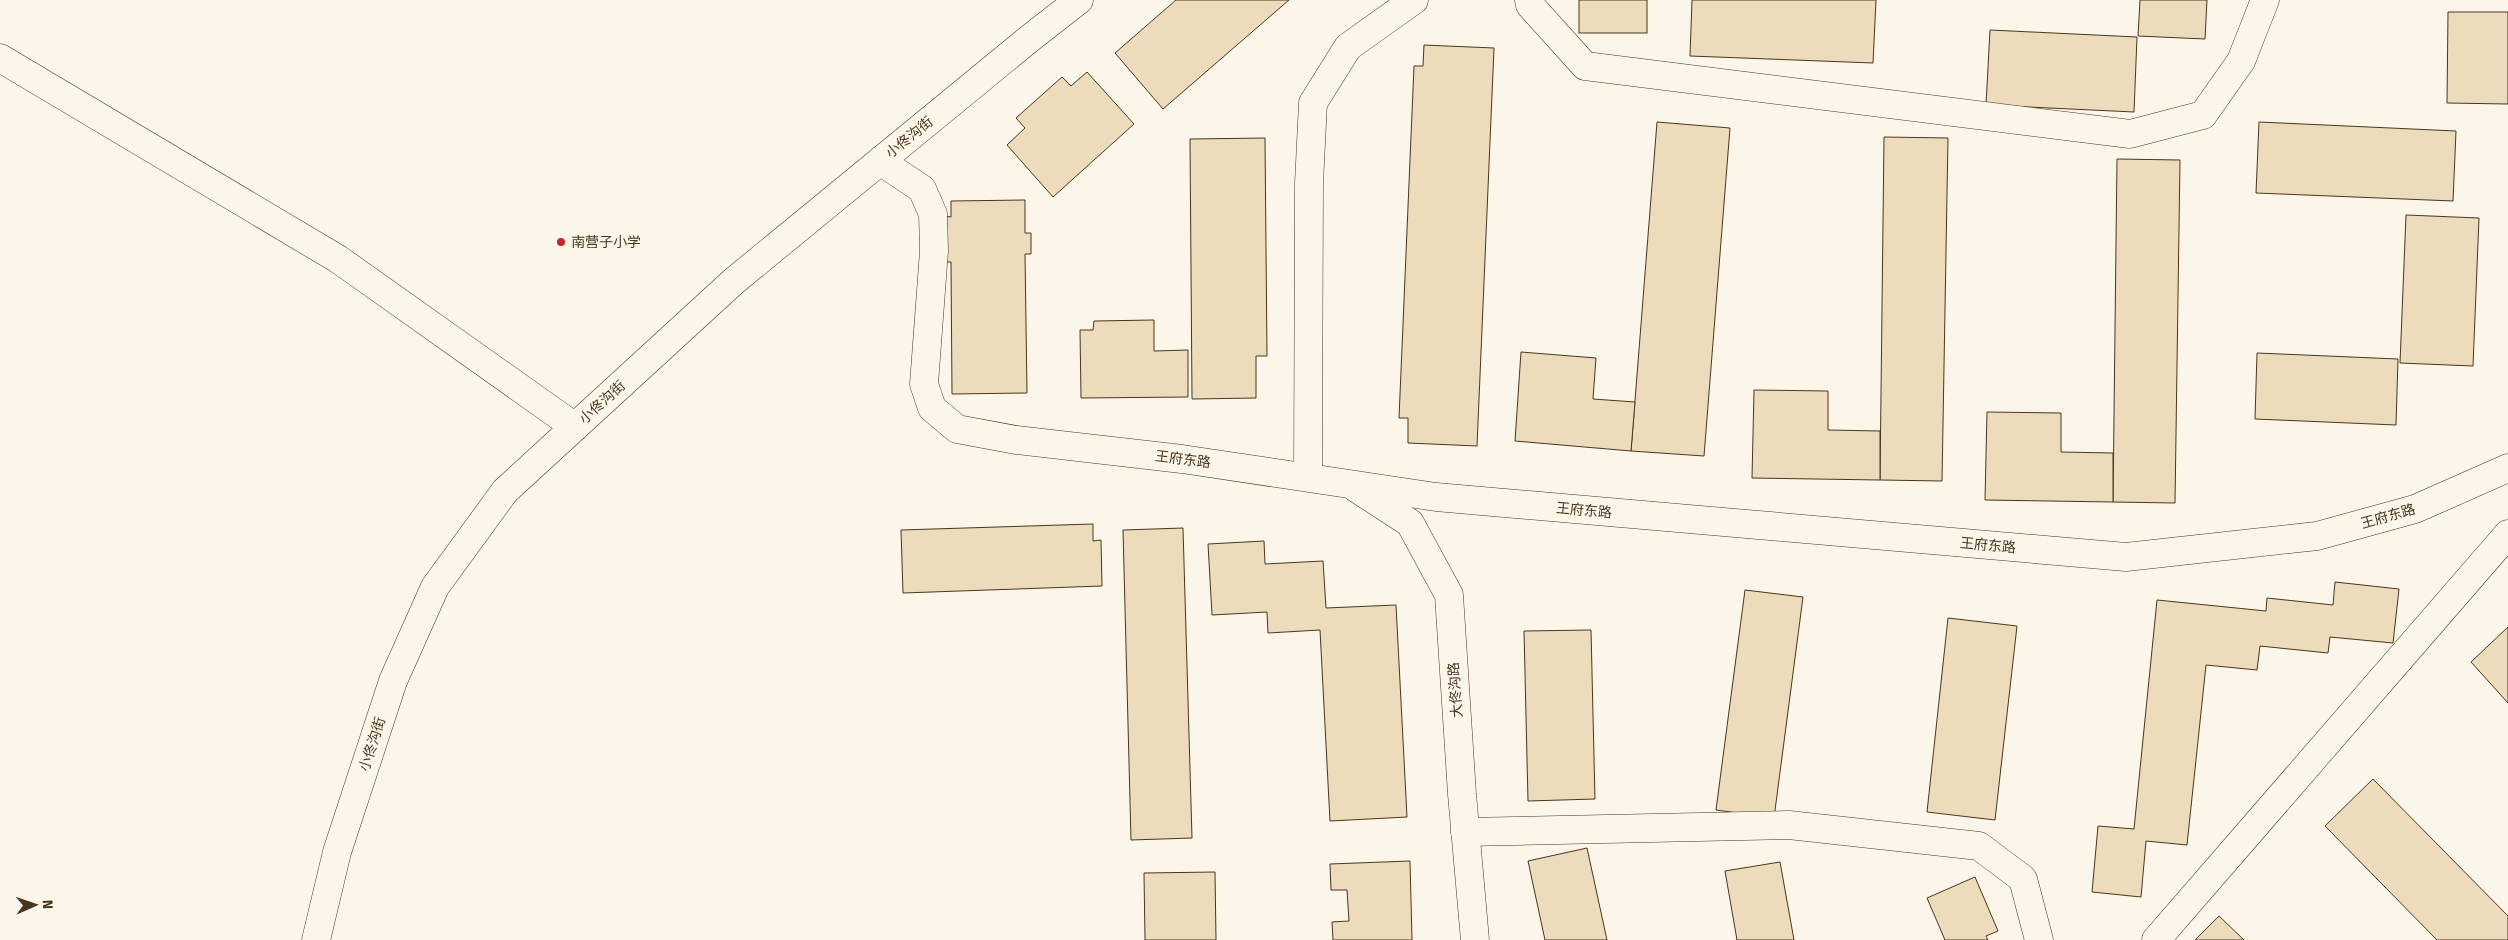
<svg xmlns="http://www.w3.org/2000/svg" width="2508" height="940" font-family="'Fira Sans','Noto Sans SC',sans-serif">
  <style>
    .building { fill: #ecdcbc; stroke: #4a3520 }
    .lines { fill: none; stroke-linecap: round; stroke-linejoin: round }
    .minor-casing { stroke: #4a3520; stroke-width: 29 }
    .minor { stroke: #fbf6e9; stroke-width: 28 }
    .poi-dot { fill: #c62828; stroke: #fbf6e9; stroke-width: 2 }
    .labels { text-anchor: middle; stroke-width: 4; stroke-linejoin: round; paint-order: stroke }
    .street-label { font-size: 14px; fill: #4a3520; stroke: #fbf6e9 }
    .poi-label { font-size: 14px; fill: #4a3520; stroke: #fbf6e9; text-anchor: start }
  </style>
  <rect width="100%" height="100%" fill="#fbf6e9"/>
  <g class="building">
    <polygon points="1176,0 1289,0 1163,109 1115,53"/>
    <rect x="1579" y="0" width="68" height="33"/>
    <polygon points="1692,0 1876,0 1873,63 1690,56"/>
    <polygon points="2140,0 2207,0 2205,39 2138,36"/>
    <polygon points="2448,12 2508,12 2508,104 2447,103"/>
    <polygon points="1990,30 2137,37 2134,112 1986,105"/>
    <polygon points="1424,45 1494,48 1477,446 1408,443 1408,418 1399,418 1414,66 1423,66"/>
    <polygon points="1087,72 1134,124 1053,197 1007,145 1025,128 1016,118 1062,77 1071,86"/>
    <polygon points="1657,122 1730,128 1704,456 1631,451"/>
    <polygon points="2259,122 2456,131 2453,201 2256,193"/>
    <polygon points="1884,137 1948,138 1942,481 1880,480"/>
    <polygon points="1265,138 1267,356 1256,356 1256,398 1192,399 1190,139"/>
    <polygon points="2117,159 2180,160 2175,503 2113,502"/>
    <polygon points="1025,200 1025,233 1031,233 1031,254 1025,254 1027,393 952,394 951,262 944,262 944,216 951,217 951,201"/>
    <polygon points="2406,215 2479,218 2473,366 2400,363"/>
    <polygon points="1154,320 1154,351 1188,350 1188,397 1081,398 1080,330 1093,330 1094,321"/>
    <polygon points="1521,352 1596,358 1593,399 1635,402 1631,451 1515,441"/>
    <polygon points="2257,353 2398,359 2396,425 2255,419"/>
    <polygon points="1754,390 1828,391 1828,430 1880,431 1880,480 1752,478"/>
    <polygon points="1987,412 2061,413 2061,452 2113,453 2113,502 1985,500"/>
    <polygon points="1093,524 1093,541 1101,540 1102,586 903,593 901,530"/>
    <polygon points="1183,528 1192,838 1131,840 1123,530"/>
    <polygon points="1264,541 1265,564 1323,561 1326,608 1396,605 1407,817 1330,821 1320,630 1268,633 1267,612 1212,615 1208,544"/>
    <polygon points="2335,582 2399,589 2393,643 2330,637 2328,653 2260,646 2257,670 2206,665 2187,845 2146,841 2141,897 2092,892 2098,826 2134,829 2157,600 2266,611 2267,598 2333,605"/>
    <polygon points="1745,590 1803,597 1774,818 1716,810"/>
    <polygon points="1948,618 2017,626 1995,820 1927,812"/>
    <polygon points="2508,627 2508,703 2471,662"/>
    <polygon points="1591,630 1595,799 1528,801 1524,631"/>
    <polygon points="2373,779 2508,916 2508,940 2437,940 2325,826"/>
    <polygon points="1587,848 1607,940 1545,940 1528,861"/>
    <polygon points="1410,861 1412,940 1333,940 1332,922 1349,921 1347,890 1331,890 1330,864"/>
    <polygon points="1780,862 1794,940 1737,940 1725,871"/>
    <polygon points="1215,872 1216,940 1145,940 1144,873"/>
    <polygon points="1975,877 1998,931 1986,936 1988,940 1945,940 1927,898"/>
    <polygon points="2219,916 2244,940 2195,940"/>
  </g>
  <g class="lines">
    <g class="minor-casing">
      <g id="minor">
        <polyline points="1529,0 1530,5 1585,66 2130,134 2203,115 2241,61 2265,0"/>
        <polyline points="0,58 338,259 575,427"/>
        <polyline points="880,161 922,189 933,214 934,251 924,384 932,408 957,429 1016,440 1182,459 1436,497 2126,557 2317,536 2415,509 2508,468"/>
        <polyline points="1308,477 1309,183 1313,103 1348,47 1414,0"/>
        <polyline points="1356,488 1410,523 1449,595 1462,794 1475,940"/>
        <polyline points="1465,832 1789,825 1979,846 2023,879 2039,940"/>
        <polyline points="316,940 337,852 393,681 435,587 505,491 734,281 1029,39 1079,0"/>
        <polyline points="2156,940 2508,534"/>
      </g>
    </g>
    <use href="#minor" class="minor"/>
  </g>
  <circle class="poi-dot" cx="561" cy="242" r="5"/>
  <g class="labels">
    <g class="street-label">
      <text transform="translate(909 137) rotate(-39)" y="5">小佟沟街</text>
      <text transform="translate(602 402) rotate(-42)" y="5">小佟沟街</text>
      <text transform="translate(1183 459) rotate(7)" y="5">王府东路</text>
      <text transform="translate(1584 510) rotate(5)" y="5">王府东路</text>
      <text transform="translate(2388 516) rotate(-16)" y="5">王府东路</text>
      <text transform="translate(1988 545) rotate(5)" y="5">王府东路</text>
      <text transform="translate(1455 690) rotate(-94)" y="5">大佟沟路</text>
      <text transform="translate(372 744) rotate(-72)" y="5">小佟沟街</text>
    </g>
    <g class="poi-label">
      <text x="571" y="247">南营子小学</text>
    </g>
  </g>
  <g transform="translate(35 905) rotate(88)" stroke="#fbf6e9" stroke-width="4" paint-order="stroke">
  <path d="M0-4L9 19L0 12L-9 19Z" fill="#4a3520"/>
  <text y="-8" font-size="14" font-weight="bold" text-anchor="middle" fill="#4a3520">N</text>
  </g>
</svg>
